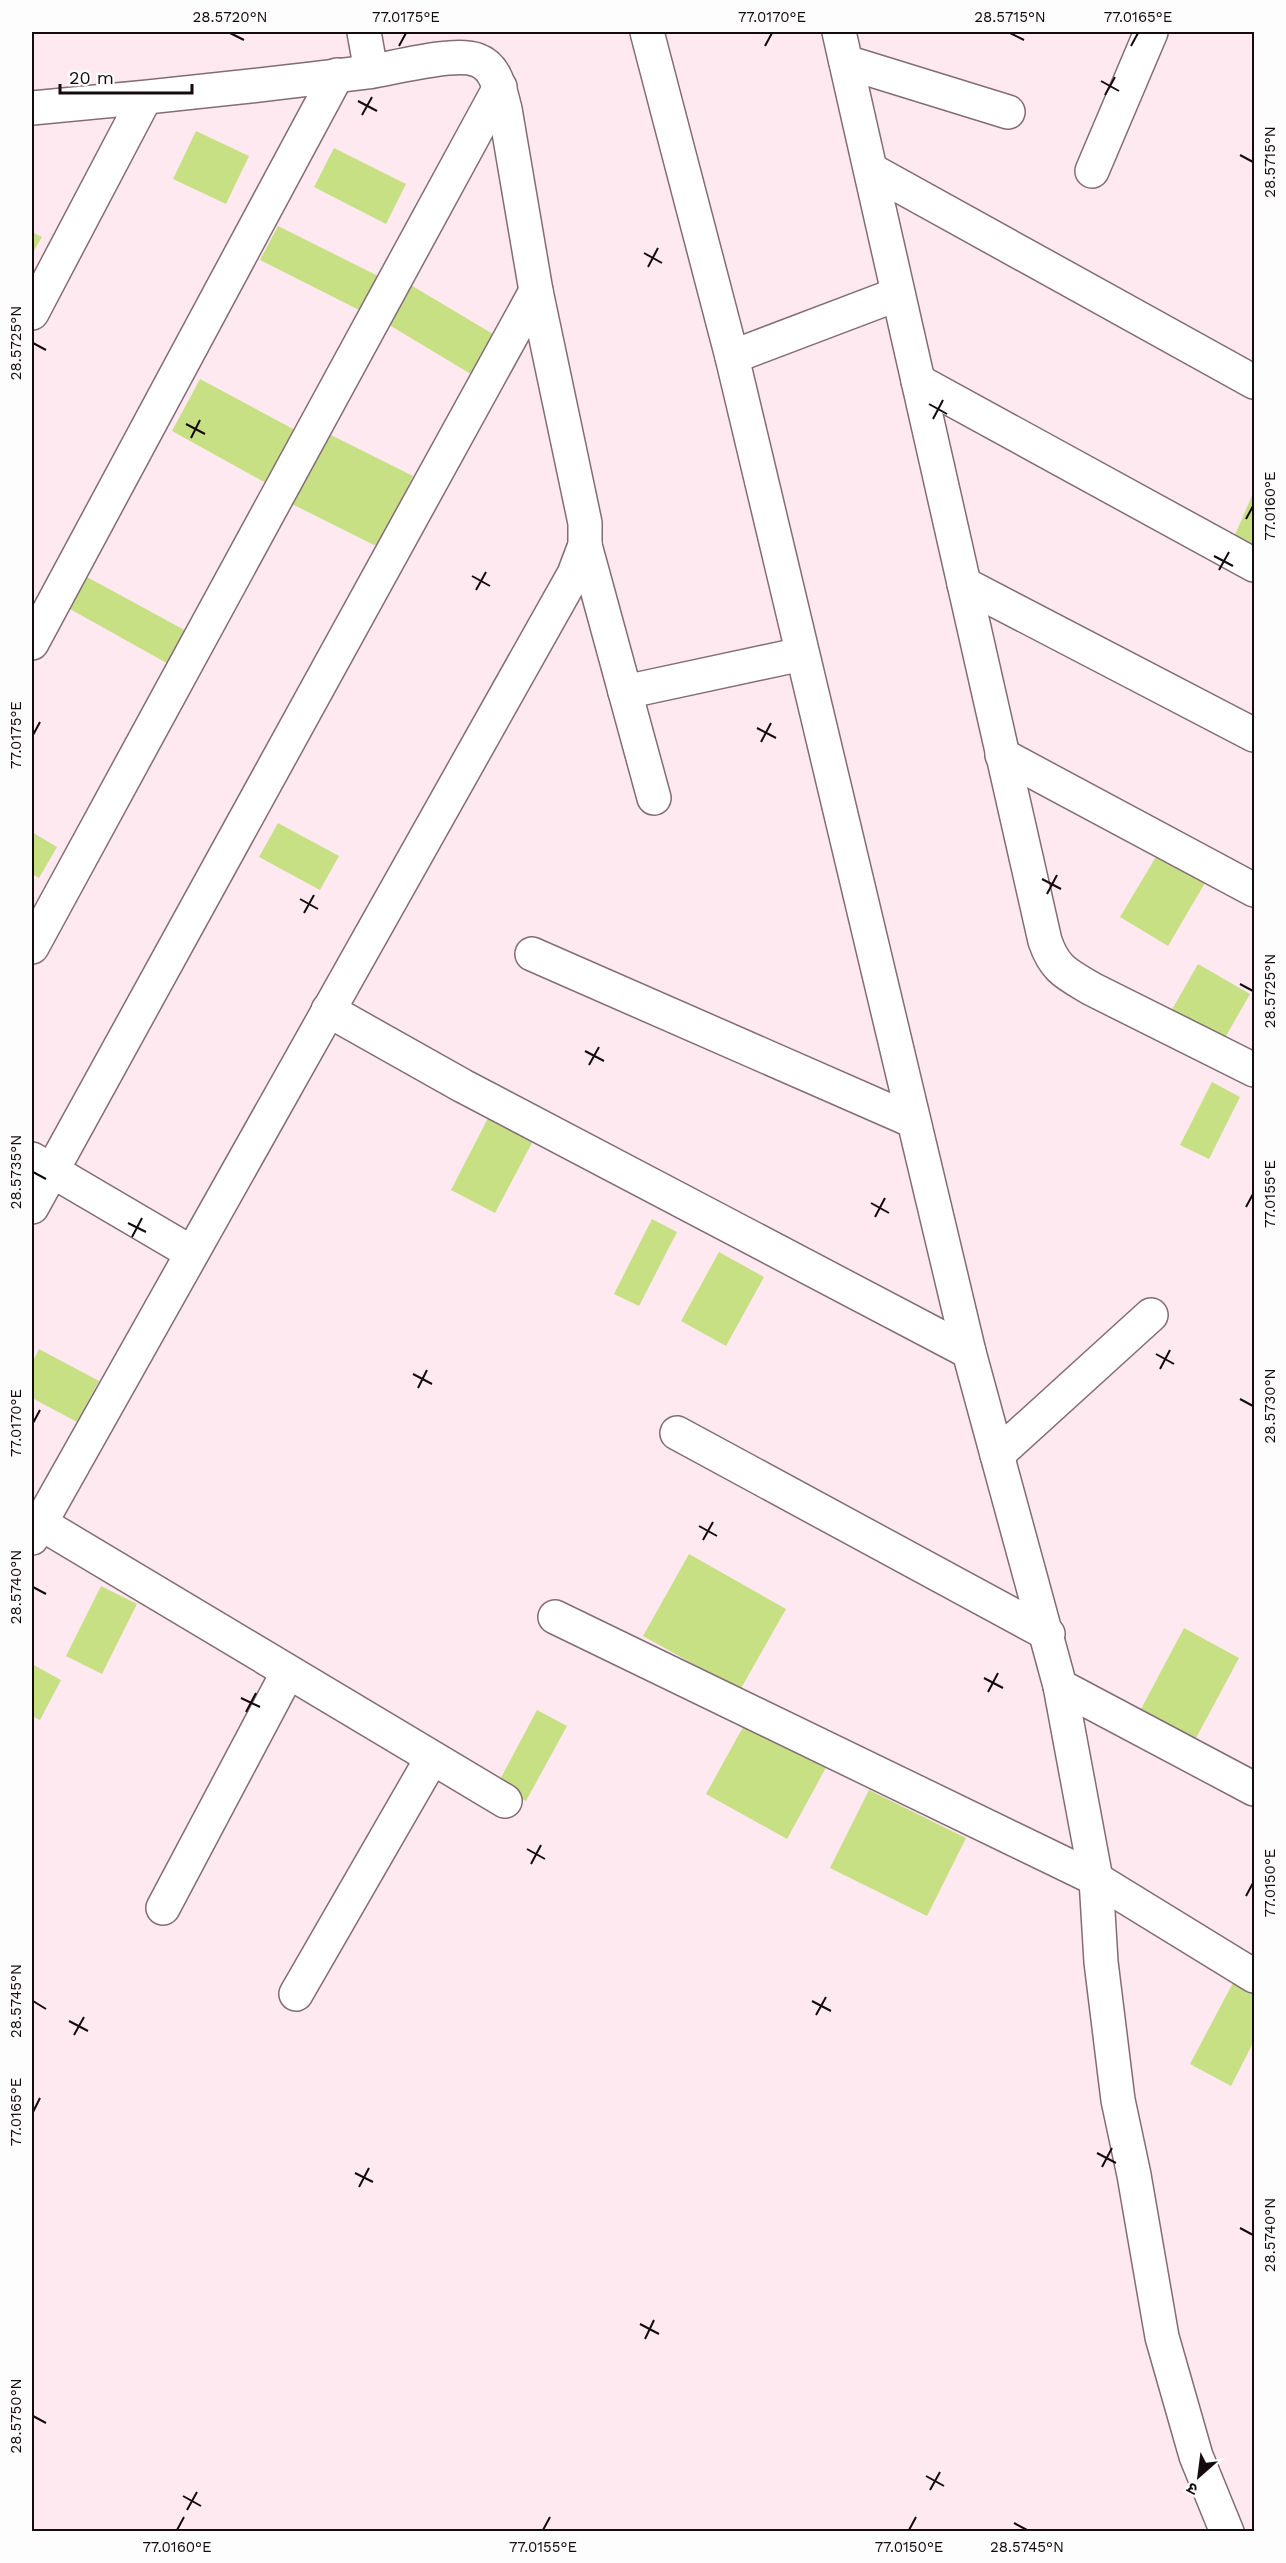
<svg xmlns="http://www.w3.org/2000/svg" width="1286" height="2563" font-family="'Work Sans','Noto Sans Devanagari',sans-serif">
  <style>
    .building { fill: #c7e084 }
    .lines { fill: none; stroke-linecap: round; stroke-linejoin: round }
    .street-casing { stroke: #836c75; stroke-width: 36 }
    .secondary-casing { stroke: #836c75; stroke-width: 36 }
    .street { stroke: #fff; stroke-width: 33 }
    .secondary { stroke: #fff; stroke-width: 33 }
    .ticks { fill: none; stroke: #140b0f; stroke-width: 2 }
    .neatline { fill: none; stroke: #140b0f; stroke-width: 2 }
    .ticks-label { font-size: 15px; text-anchor: middle; fill: #140b0f }
  </style>
  <rect width="100%" height="100%" fill="#fee9f1"/>
  <g class="building">
    <polygon points="196,131 249,156 226,204 173,179"/>
    <polygon points="334,148 406,184 386,224 314,187"/>
    <polygon points="278,226 380,277 363,312 260,260"/>
    <polygon points="32,232 42,237 32,254"/>
    <polygon points="404,281 498,337 474,376 381,320"/>
    <polygon points="200,379 295,430 266,483 172,431"/>
    <polygon points="323,431 413,476 378,547 288,502"/>
    <polygon points="1254,491 1254,544 1235,535"/>
    <polygon points="87,577 190,633 172,666 70,609"/>
    <polygon points="278,823 339,856 320,890 259,857"/>
    <polygon points="32,832 57,847 39,878 32,874"/>
    <polygon points="1157,855 1205,883 1168,946 1120,917"/>
    <polygon points="1198,964 1250,994 1218,1050 1166,1020"/>
    <polygon points="1212,1082 1240,1097 1209,1159 1180,1145"/>
    <polygon points="488,1118 533,1141 495,1213 451,1190"/>
    <polygon points="652,1219 677,1232 639,1306 614,1294"/>
    <polygon points="719,1252 764,1277 726,1346 681,1321"/>
    <polygon points="39,1349 99,1381 77,1422 32,1398 32,1363"/>
    <polygon points="689,1554 786,1609 740,1690 643,1636"/>
    <polygon points="101,1586 137,1604 102,1674 66,1656"/>
    <polygon points="1184,1628 1239,1658 1195,1740 1140,1711"/>
    <polygon points="32,1664 61,1680 40,1720 32,1716"/>
    <polygon points="537,1710 567,1726 526,1801 497,1785"/>
    <polygon points="748,1718 829,1762 787,1839 706,1794"/>
    <polygon points="869,1790 966,1838 927,1916 830,1868"/>
    <polygon points="1234,1981 1254,1992 1254,2041 1231,2086 1190,2064"/>
  </g>
  <g class="lines">
    <g class="street-casing">
      <g id="street">
        <polyline points="364,32 371,71"/>
        <path d="M839 32 1045 941C1055 970 1067 974 1092 989L1254 1070"/>
        <polyline points="846,62 1008,112"/>
        <path d="M32 108C144 98 256 86 368 72 394 68 455 51 477 60 497 67 500 91 505 109L536 291 585 523V545L574 574 32 1538"/>
        <polyline points="871,170 1254,382"/>
        <polyline points="1092,171 1151,32"/>
        <polyline points="32,313 145,98"/>
        <polyline points="732,357 898,294"/>
        <polyline points="918,381 1254,565"/>
        <polyline points="585,545 654,798"/>
        <polyline points="964,584 1254,735"/>
        <polyline points="32,643 337,75"/>
        <polyline points="625,692 802,654"/>
        <polyline points="1002,755 1254,890"/>
        <polyline points="32,947 500,87"/>
        <polyline points="532,954 913,1121"/>
        <polyline points="328,1010 463,1086 969,1352"/>
        <polyline points="32,1159 192,1253"/>
        <polyline points="32,1207 536,291"/>
        <polyline points="677,1433 1048,1634"/>
        <polyline points="997,1455 1151,1315"/>
        <polyline points="40,1523 505,1801"/>
        <polyline points="555,1617 1096,1879 1254,1976"/>
        <polyline points="1060,1686 1254,1789"/>
        <polyline points="163,1908 288,1672"/>
        <polyline points="296,1994 432,1758"/>
      </g>
    </g>
    <g class="secondary-casing">
      <polyline id="secondary" points="647,32 732,357 969,1352 1060,1686 1096,1879 1101,1962 1118,2100 1134,2175 1162,2337 1196,2456 1227,2532"/>
    </g>
    <use href="#street" class="street"/>
    <use href="#secondary" class="secondary"/>
  </g>
  <path class="ticks" d="M230 33 244 40M1010 33 1024 40M399 46 406 33M765 46 772 33M1131 46 1138 33M1101 81 1119 91M1105 95 1115 77M358 101 377 111M362 115 372 97M1240 155 1253 162M644 253 662 263M648 267 658 248M33 343 46 350M929 404 947 414M933 419 943 400M186 424 205 434M191 438 200 420M1246 519 1253 506M1214 556 1233 566M1219 570 1229 552M472 576 490 586M476 590 486 572M757 728 776 738M33 735 40 722M761 742 771 723M1042 879 1061 889M1047 894 1057 875M300 899 318 909M304 913 314 895M1240 984 1253 991M585 1051 604 1061M589 1065 599 1047M33 1172 46 1179M871 1203 889 1213M1246 1207 1253 1194M875 1217 885 1198M128 1223 146 1232M132 1237 142 1218M1156 1354 1174 1364M1160 1369 1170 1350M413 1374 432 1384M418 1388 427 1370M1240 1399 1253 1406M33 1423 40 1410M699 1526 717 1536M703 1540 713 1522M33 1587 46 1594M984 1678 1003 1688M988 1692 998 1673M241 1698 260 1707M246 1712 256 1693M527 1849 545 1859M531 1864 541 1845M1246 1896 1253 1883M33 2001 46 2009M812 2001 831 2011M816 2015 826 1997M69 2021 88 2031M74 2035 84 2017M33 2112 40 2098M1097 2153 1116 2163M1102 2167 1112 2148M355 2173 373 2182M359 2187 369 2168M1240 2228 1253 2235M640 2324 659 2334M645 2339 654 2320M33 2416 46 2423M926 2476 944 2486M930 2490 940 2472M183 2496 201 2506M187 2510 197 2492M1014 2523 1027 2530M177 2530 184 2517M543 2530 550 2517M909 2530 916 2517"/>
  <rect width="1286" height="2563" fill="none" stroke="#fdfdfd" stroke-width="66"/>
  <g transform="translate(1199 2476) rotate(208)" stroke="#fdfdfd" stroke-width="4.5" paint-order="stroke">
  <path d="M0-4.5L10 22L0 15L-10 22Z" fill="#140b0f"/>
  <text y="-9" font-size="16" font-weight="bold" text-anchor="middle" fill="#140b0f">उ</text>
  </g>
  <path d="M60 84v9h132v-9" fill="none" stroke="#140b0f" stroke-width="3"/>
  <text x="69" y="84" font-size="18" fill="#140b0f" stroke="#fdfdfd" stroke-width="4.5" paint-order="stroke">20 m</text>
  <rect x="33" y="33" width="1220" height="2497" class="neatline"/>
  <g class="ticks-label">
    <text x="230" y="22">28.5720°N</text>
    <text x="406" y="22">77.0175°E</text>
    <text x="772" y="22">77.0170°E</text>
    <text x="1010" y="22">28.5715°N</text>
    <text x="1138" y="22">77.0165°E</text>
    <text transform="translate(1270 162) rotate(-90)" y="5">28.5715°N</text>
    <text transform="translate(16 343) rotate(-90)" y="5">28.5725°N</text>
    <text transform="translate(1270 506) rotate(-90)" y="5">77.0160°E</text>
    <text transform="translate(16 735) rotate(-90)" y="5">77.0175°E</text>
    <text transform="translate(1270 991) rotate(-90)" y="5">28.5725°N</text>
    <text transform="translate(16 1172) rotate(-90)" y="5">28.5735°N</text>
    <text transform="translate(1270 1194) rotate(-90)" y="5">77.0155°E</text>
    <text transform="translate(1270 1406) rotate(-90)" y="5">28.5730°N</text>
    <text transform="translate(16 1423) rotate(-90)" y="5">77.0170°E</text>
    <text transform="translate(16 1587) rotate(-90)" y="5">28.5740°N</text>
    <text transform="translate(1270 1883) rotate(-90)" y="5">77.0150°E</text>
    <text transform="translate(16 2001) rotate(-90)" y="5">28.5745°N</text>
    <text transform="translate(16 2112) rotate(-90)" y="5">77.0165°E</text>
    <text transform="translate(1270 2235) rotate(-90)" y="5">28.5740°N</text>
    <text transform="translate(16 2416) rotate(-90)" y="5">28.5750°N</text>
    <text x="177" y="2552">77.0160°E</text>
    <text x="543" y="2552">77.0155°E</text>
    <text x="909" y="2552">77.0150°E</text>
    <text x="1027" y="2552">28.5745°N</text>
  </g>
</svg>
